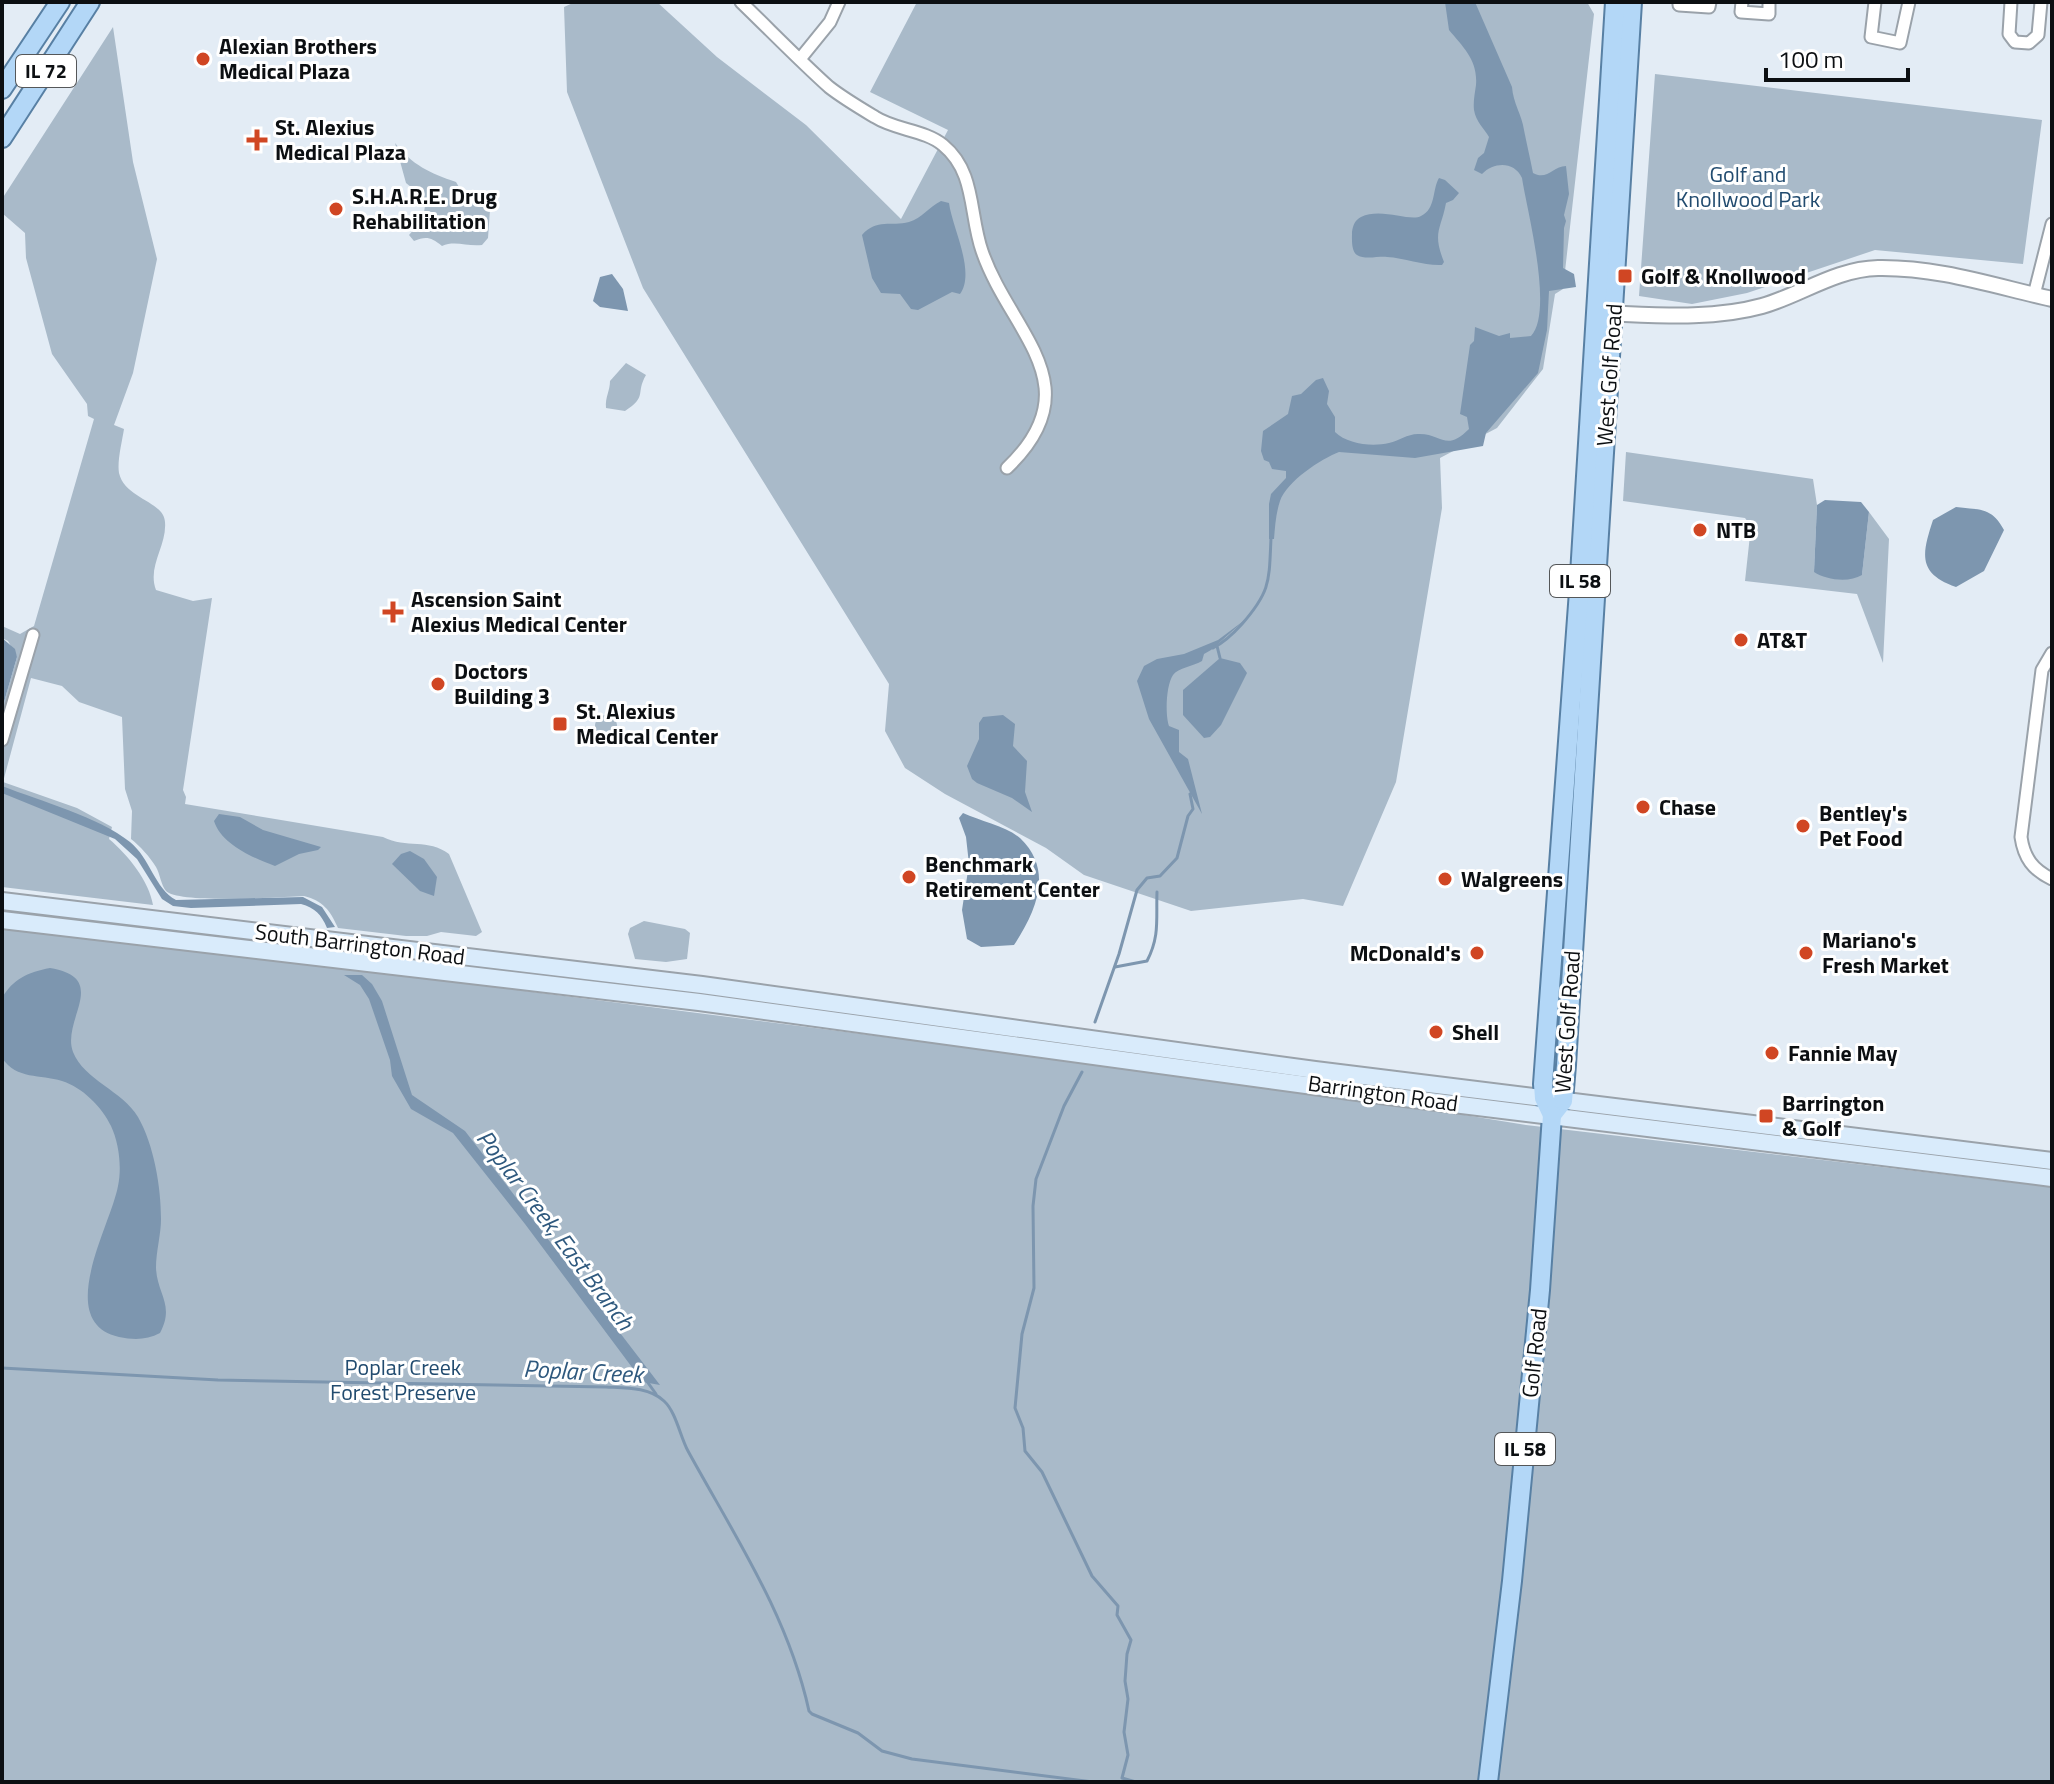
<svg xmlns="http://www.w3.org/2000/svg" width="2054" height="1784" font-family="'Titillium Web',sans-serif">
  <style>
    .green { fill: #a9bac9 }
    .water { fill: #7d96af }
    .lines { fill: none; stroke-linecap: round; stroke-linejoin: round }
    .stream { stroke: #7d96af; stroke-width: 3 }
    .minor-casing { stroke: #9aa2aa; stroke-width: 15 }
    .tertiary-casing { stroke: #9aa2aa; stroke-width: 18 }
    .secondary-casing { stroke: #9aa2aa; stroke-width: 20 }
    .primary-casing { stroke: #5880a4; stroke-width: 22 }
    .minor { stroke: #fff; stroke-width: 11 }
    .tertiary { stroke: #fff; stroke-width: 14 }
    .secondary { stroke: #d9ebfb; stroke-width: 16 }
    .primary { stroke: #b3d7f7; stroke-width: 18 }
    .poi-dot { fill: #d04623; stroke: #fff; stroke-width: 3 }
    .labels { text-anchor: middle; stroke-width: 6; stroke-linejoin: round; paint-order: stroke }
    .shield { fill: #fff; stroke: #555759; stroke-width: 2 }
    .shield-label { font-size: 20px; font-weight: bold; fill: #0c0f12 }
    .poi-label { font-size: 22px; font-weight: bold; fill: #0c0f12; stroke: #fff; text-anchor: start }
    .park-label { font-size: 22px; fill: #214b6f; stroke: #fff }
    .street-label { font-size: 22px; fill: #0c0f12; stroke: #fff }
    .water-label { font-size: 24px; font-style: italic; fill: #2f597e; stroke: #fff }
  </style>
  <rect width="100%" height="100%" fill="#e3ecf5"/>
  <g class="green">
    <polygon points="575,2 657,2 717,57 806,125 901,219 948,130 870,92 917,2 1587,2 1594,14 1563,289 1555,294 1543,369 1497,428 1440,458 1442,508 1396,782 1343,906 1303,899 1191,911 1084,875 1046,848 945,794 905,768 885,731 889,684 643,288 567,92 564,7"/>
    <path d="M113 27 133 162 157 259 133 373 114 425 124 429C122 442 117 461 119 473 125 499 164 501 165 522 167 546 147 566 156 590L193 601 212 598 183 790 186 797 185 804 383 837C407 849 428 838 449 854L482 932 476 936 441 932 427 936H406L338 928C330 910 323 901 304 896 282 897 178 904 166 891 161 885 160 874 156 867 150 857 140 846 131 839L132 811 125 789 122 717 79 702 62 686 31 678 3 782 77 808 112 827 109 839C128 855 149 881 153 905L2 887V709L17 657 8 641 2 638V626L20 634 34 626 94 419 88 416 87 404 52 354 26 258 25 233 2 213V199Z"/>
    <polygon points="1655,74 2042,120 2023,264 1875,250 1747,293 1692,304 1639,296"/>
    <path d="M395 143C412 165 430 173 456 182L463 194 480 200 490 210 488 238 482 245C468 247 455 240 442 246 431 237 426 236 414 241L409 235 423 219 426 199 406 183Z"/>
    <path d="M626 363 646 375C635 394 648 396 625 411L606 408C605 397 610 391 610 381Z"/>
    <polygon points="1626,452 1813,479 1817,505 1814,572 1862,575 1869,512 1889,539 1883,663 1857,594 1745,581 1751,526 1745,518 1623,501"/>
    <circle cx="606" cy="726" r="11"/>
    <polygon points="644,921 685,929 690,933 687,959 666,962 635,959 628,934 630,928"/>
    <polygon points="2,924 1354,1097 1526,1125 2052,1187 2052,1782 2,1782"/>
  </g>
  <g class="water">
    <path d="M1445 2H1475L1512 87C1513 103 1522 115 1524 130 1527 145 1530 158 1533 173 1547 181 1553 166 1566 166L1569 194 1564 215 1566 221 1564 228 1563 268 1574 274 1576 287 1549 291 1547 330 1538 373 1486 433 1483 446 1415 458 1339 452C1321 459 1287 481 1280 501 1276 513 1275 526 1274 539H1269V504L1271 494 1286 478V471L1272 469 1269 462 1264 460 1261 451 1263 431 1288 414 1292 396 1301 394 1316 380 1323 378 1329 391 1327 404 1335 417V432C1347 444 1372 447 1389 443 1399 441 1407 434 1418 434 1442 433 1445 453 1469 429L1467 417 1460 414 1470 345 1474 341 1475 327 1499 336 1510 333V338L1531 336C1554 311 1527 211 1522 178 1514 161 1494 162 1482 174L1474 170 1478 158 1484 153 1489 137C1484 128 1476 122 1474 110 1473 101 1475 93 1476 85 1478 60 1463 47 1449 30Z"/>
    <path d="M1439 178 1445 180 1459 193 1453 200 1446 203C1441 230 1432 232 1444 262L1442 265C1425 266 1405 258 1387 257 1379 256 1364 260 1357 255 1351 251 1352 239 1352 232 1353 225 1355 220 1361 217 1381 207 1410 222 1421 216 1436 209 1432 190 1439 178Z"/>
    <path d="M941 201 949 203C952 227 976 272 960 294L952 292 918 310 911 309 900 294 881 293 872 278 862 235C877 218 891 227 909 222 922 218 929 207 941 201Z"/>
    <polygon points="612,274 623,289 628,311 600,307 593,301 600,277"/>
    <path d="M1825 500 1861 502 1869 512 1862 575C1849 583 1826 580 1814 572L1817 505Z"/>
    <path d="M1956 507C1980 510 1992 507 2004 530L1984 571 1956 587C1917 573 1922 554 1933 520Z"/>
    <path d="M1246 619 1211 650 1204 654 1202 661C1194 666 1178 668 1173 675 1166 685 1165 715 1169 726L1179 730V752L1188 759 1202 814 1149 719 1137 681 1144 666 1157 659 1184 654 1218 640Z"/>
    <polygon points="2,638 15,649 17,657 2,709"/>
    <polygon points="1220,658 1240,663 1247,673 1221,725 1210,737 1204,738 1183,715 1183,690"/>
    <polygon points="1003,715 1015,724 1013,746 1027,761 1025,792 1032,812 1012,798 977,783 972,779 967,766 979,739 979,723 983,717"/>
    <path d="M2 786C40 801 99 817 130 842 150 858 155 889 176 900L303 897 322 907 335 927 327 928C321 914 315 908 301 904L191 908 173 906 162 899 137 859 115 839 2 793Z"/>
    <path d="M963 813C980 821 1006 826 1020 838 1055 871 1035 913 1014 945L981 947 967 939 962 910 969 864 966 837 959 818Z"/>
    <path d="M219 814 240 817 263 830 321 847 318 850 299 854 275 866C253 858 221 844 214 821Z"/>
    <polygon points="410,851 424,859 437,877 434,896 420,891 392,864 401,854"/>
    <path d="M50 968C111 978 61 1020 73 1052 84 1080 123 1091 138 1117 154 1145 161 1187 161 1219 161 1235 156 1251 156 1268 157 1294 175 1305 160 1333 147 1340 134 1340 119 1337 53 1322 111 1225 118 1186 122 1167 119 1143 111 1126 102 1107 82 1087 62 1081 40 1074 17 1080 2 1058V998C13 979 28 972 50 968Z"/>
    <polygon points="344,975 362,975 372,984 382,1001 412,1095 465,1131 660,1385 643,1382 525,1224 453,1133 411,1109 392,1076 390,1060 369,999 360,985"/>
  </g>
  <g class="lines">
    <g class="stream">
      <polyline points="1217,646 1220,658"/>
      <path d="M1213 648C1225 642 1233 634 1242 624 1271 591 1269 581 1271 538"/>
      <path d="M1115 967 1147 961C1160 936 1156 919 1157 892"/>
      <polyline points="1095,1022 1119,954 1137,890 1147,878 1160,876 1177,858 1188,816 1193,809 1190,794"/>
      <polyline points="1082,1072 1064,1106 1036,1179 1033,1206 1034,1288 1022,1334 1015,1408 1023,1428 1025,1451 1042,1472 1092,1576 1118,1606 1117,1615 1131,1640 1127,1654 1125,1681 1128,1699 1124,1732 1128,1755 1122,1778 1136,1782"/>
      <path d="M2 1368 218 1380 606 1387C626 1388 649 1387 664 1401 676 1412 680 1436 688 1451 734 1535 788 1615 809 1711L812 1714 858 1733 882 1751 912 1759 1093 1782"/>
      <polyline points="646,1380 656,1394"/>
    </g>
    <g class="minor-casing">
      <g id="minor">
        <path d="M741 2C770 30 799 60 829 87 843 98 860 108 875 117 895 130 925 130 943 145 976 172 969 214 982 251 1010 333 1094 385 1007 468"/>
        <polyline points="1679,2 1679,5 1709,7 1710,2"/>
        <polyline points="1742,2 1741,12 1769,14 1769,2"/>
        <polyline points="1875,2 1871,37 1900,43 1909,2"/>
        <polyline points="2011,2 2009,34 2015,42 2029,43 2038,35 2041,2"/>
        <polyline points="800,59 830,22 839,2"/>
        <polyline points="2034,295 2052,224"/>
        <path d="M2052 653 2042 670 2021 837C2024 858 2033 870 2052 879"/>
        <polyline points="2,740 33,635"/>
      </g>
    </g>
    <g class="tertiary-casing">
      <path id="tertiary" d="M1604 313C1656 315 1711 320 1762 306 1801 295 1835 269 1878 268 1938 267 1994 286 2052 299"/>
    </g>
    <g class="secondary-casing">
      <g id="secondary">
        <polyline points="2,901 702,985 1315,1070 2052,1161"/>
        <polyline points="2,920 699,1002 1372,1094 2052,1178"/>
      </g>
    </g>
    <g class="primary-casing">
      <g id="primary">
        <polyline points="2,89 60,2"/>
        <polyline points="2,138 90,2"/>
        <polyline points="1552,1115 1563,1101 1566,1065 1632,2"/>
        <polyline points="1552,1115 1544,1098 1543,1084 1579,591 1615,2"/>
        <polyline points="1488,1782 1512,1581 1540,1290 1552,1115"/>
      </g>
    </g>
    <use href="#minor" class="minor"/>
    <use href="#tertiary" class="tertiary"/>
    <use href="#secondary" class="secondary"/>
    <use href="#primary" class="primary"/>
  </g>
  <g class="poi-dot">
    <circle cx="203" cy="59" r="8"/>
    <path d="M253 128h8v8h8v8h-8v8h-8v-8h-8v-8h8z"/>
    <circle cx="336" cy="209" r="8"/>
    <rect x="1617" y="268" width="16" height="16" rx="4"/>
    <circle cx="1700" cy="530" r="8"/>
    <path d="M389 600h8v8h8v8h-8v8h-8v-8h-8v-8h8z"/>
    <circle cx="1741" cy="640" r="8"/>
    <circle cx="438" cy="684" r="8"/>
    <rect x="552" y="716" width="16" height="16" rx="4"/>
    <circle cx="1643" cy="807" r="8"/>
    <circle cx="1803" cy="826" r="8"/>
    <circle cx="909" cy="877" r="8"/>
    <circle cx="1445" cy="879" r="8"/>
    <circle cx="1477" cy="953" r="8"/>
    <circle cx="1806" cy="953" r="8"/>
    <circle cx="1436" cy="1032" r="8"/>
    <circle cx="1772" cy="1053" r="8"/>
    <rect x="1758" y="1108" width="16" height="16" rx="4"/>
  </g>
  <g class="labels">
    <g class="shield">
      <rect x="16" y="55" width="60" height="32" rx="6"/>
      <rect x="1550" y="565" width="60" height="32" rx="6"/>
      <rect x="1495" y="1433" width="60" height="32" rx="6"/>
    </g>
    <g class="shield-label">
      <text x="46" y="78">IL 72</text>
      <text x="1580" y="588">IL 58</text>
      <text x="1525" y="1456">IL 58</text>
    </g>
    <g class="poi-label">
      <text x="219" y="54">Alexian Brothers<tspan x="219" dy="25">Medical Plaza</tspan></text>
      <text x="275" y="135">St. Alexius<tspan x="275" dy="25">Medical Plaza</tspan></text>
      <text x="352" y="204">S.H.A.R.E. Drug<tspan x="352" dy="25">Rehabilitation</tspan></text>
      <text x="1641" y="284">Golf &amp; Knollwood</text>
      <text x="1716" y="538">NTB</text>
      <text x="411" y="607">Ascension Saint<tspan x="411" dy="25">Alexius Medical Center</tspan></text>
      <text x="1757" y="648">AT&amp;T</text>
      <text x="454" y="679">Doctors<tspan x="454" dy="25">Building 3</tspan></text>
      <text x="576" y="719">St. Alexius<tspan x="576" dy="25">Medical Center</tspan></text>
      <text x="1659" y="815">Chase</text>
      <text x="1819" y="821">Bentley's<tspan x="1819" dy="25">Pet Food</tspan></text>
      <text x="925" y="872">Benchmark<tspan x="925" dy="25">Retirement Center</tspan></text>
      <text x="1461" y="887">Walgreens</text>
      <text x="1822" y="948">Mariano's<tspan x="1822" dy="25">Fresh Market</tspan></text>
      <text x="1461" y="961" text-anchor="end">McDonald's</text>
      <text x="1452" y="1040">Shell</text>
      <text x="1788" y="1061">Fannie May</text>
      <text x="1782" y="1111">Barrington<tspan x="1782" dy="25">&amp; Golf</tspan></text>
    </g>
    <g class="park-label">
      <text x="1748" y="182">Golf and<tspan x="1748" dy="25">Knollwood Park</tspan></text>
      <text x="403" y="1375">Poplar Creek<tspan x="403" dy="25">Forest Preserve</tspan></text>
    </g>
    <g class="street-label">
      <text transform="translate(1609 375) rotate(-86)" y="8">West Golf Road</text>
      <text transform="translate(360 944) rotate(7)" y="8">South Barrington Road</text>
      <text transform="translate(1567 1022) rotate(-86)" y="8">West Golf Road</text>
      <text transform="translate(1383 1093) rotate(8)" y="8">Barrington Road</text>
      <text transform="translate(1534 1353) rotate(-84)" y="8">Golf Road</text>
    </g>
    <g class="water-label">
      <text transform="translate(555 1230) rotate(53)" y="8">Poplar Creek, East Branch</text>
      <text transform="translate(583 1372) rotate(3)" y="8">Poplar Creek</text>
    </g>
  </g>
  <rect width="2054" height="1784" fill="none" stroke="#0c0f12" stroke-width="8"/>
  <path d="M1766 68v12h142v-12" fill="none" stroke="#0c0f12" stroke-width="4"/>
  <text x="1778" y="68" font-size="24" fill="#0c0f12" stroke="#ffffff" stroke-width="6" paint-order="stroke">100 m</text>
</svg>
